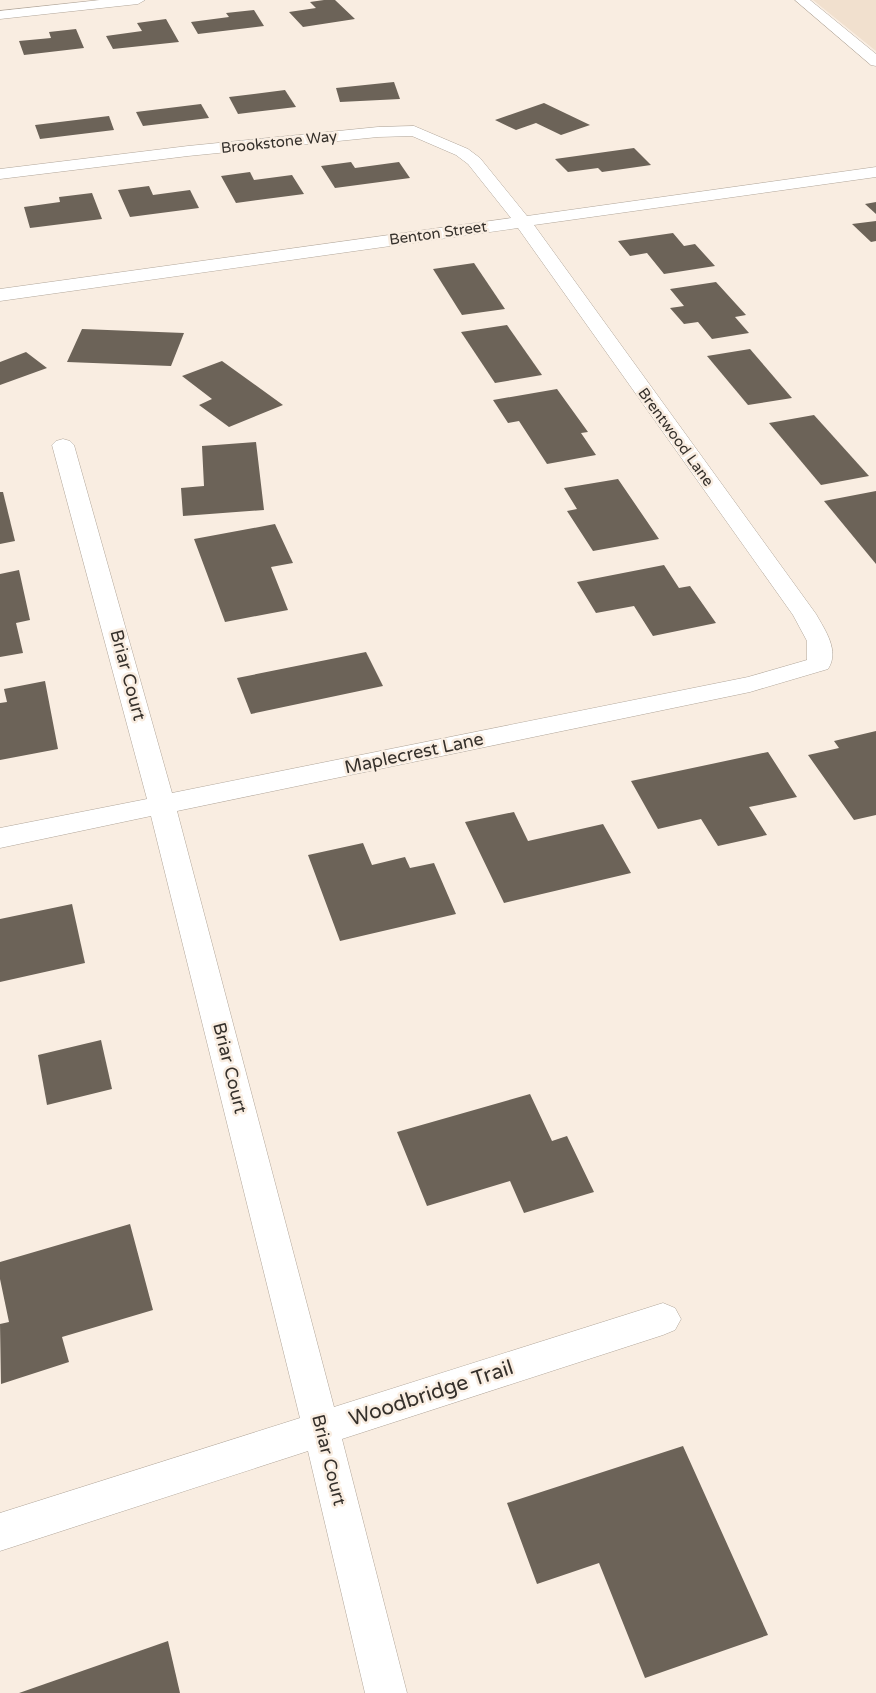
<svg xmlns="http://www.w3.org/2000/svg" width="876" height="1693" font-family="'Varela Round',sans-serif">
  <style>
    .built { fill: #f1e0ce }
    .building { fill: #6c6358 }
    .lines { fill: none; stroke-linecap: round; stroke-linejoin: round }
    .minor-casing { stroke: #b1a69a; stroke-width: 1 }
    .minor { fill: #fff; fill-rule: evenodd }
    .labels { text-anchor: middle; stroke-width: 5; stroke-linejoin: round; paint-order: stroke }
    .far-street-label { font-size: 15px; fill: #35302b; stroke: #f9ede1 }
    .street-label { font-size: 18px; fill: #35302b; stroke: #f9ede1 }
    .near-street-label { font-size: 21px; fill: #35302b; stroke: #f9ede1 }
  </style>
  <rect width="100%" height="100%" fill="#f9ede1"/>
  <polygon class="built" points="813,0 876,0 876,51"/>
  <g class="building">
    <polygon points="324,0 335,0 355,19 303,27 289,12 316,8 310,2"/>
    <polygon points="254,10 264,26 198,34 191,22 229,17 226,13"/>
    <polygon points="166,19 179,42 113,49 106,36 142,31 137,23"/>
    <polygon points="76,29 84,48 24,55 19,41 51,38 49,32"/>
    <polygon points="394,82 400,99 340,102 336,88"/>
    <polygon points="285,90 296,107 238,114 229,97"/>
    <polygon points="544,103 590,125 561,135 536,123 516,130 495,120"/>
    <polygon points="201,104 209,118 143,126 136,112"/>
    <polygon points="109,116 114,130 40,139 35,125"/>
    <polygon points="634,148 651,165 602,172 598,168 568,172 555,159"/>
    <polygon points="351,162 355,168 399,162 410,178 335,188 321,166"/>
    <polygon points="250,172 254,180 292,175 304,194 236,203 221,176"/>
    <polygon points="149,186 153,195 190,190 199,208 130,217 118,190"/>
    <polygon points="92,193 102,219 30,228 24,207 60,202 59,197"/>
    <polygon points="876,202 876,214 865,204"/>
    <polygon points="876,221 876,241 871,242 852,224"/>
    <polygon points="673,233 684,246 695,244 715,266 664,274 647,253 630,256 618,241"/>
    <polygon points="474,263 505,309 462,315 433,269"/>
    <polygon points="716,282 746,315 735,317 749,333 712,339 698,322 684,324 670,308 684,306 670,289"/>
    <polygon points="507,325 542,375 495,383 461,332"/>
    <polygon points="82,329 184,333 171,366 67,362"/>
    <polygon points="750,349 792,398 748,405 707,356"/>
    <polygon points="26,352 47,368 0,385 0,362"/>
    <polygon points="222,361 283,405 229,427 199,405 212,399 182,376"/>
    <polygon points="557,389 588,432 581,433 596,455 547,464 519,421 508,423 493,400"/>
    <polygon points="814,415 869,476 821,485 769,423"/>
    <polygon points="256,442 264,510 183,516 181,488 204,486 202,446"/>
    <polygon points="618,479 659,539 593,551 567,511 577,509 564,488"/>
    <polygon points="876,491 876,564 824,501"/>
    <polygon points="0,492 3,492 15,541 0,544"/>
    <polygon points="275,524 293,563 271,567 288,610 225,622 194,539"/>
    <polygon points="664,565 679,588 690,586 716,623 653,636 634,606 596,613 577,582"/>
    <polygon points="19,570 30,620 16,623 23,653 0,657 0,574"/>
    <polygon points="366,652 383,686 251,714 237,678"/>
    <polygon points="45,681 58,749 0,760 0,703 7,702 4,689"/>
    <polygon points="876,731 876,815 854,820 808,755 839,748 834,741"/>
    <polygon points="768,752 797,797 749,807 767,835 718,846 701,819 658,829 631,781"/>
    <polygon points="514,812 528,841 603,824 631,873 504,903 465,822"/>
    <polygon points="363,843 372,865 405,857 410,868 434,863 456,914 340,941 308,855"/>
    <polygon points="72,904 85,963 0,982 0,919"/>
    <polygon points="101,1040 112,1089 47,1105 38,1055"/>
    <polygon points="530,1094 552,1141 567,1136 594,1192 524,1213 510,1181 427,1206 397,1132"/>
    <polygon points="130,1224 153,1310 62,1337 69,1362 1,1384 0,1324 9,1322 0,1279 0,1262"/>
    <polygon points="683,1446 768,1635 645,1678 599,1563 537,1584 507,1503"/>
    <polygon points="168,1641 180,1693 19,1693"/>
  </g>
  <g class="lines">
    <g class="minor-casing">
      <g id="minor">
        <polygon points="100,0 145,0 138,4 0,19 0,11"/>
        <polygon points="795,0 810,0 876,54 876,66 871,65"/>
        <path d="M414 126 468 149 480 158 527 216 876 167V177L534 225 816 614C825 630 840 651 828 669L750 692 177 811 334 1407 663 1303 675 1308 681 1319 675 1330 663 1335 342 1439 407 1693H365L308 1451 0 1551V1513L300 1418 151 816 0 848V828L147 799 52 445 56 441 63 439 70 441 74 445 172 793 748 677 807 660V641L793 615 518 228 0 301V289L511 218 468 164 456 155 412 136 378 137 188 156 0 179V169L188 146 378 127Z"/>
      </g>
    </g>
    <use href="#minor" class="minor"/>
  </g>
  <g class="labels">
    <g class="far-street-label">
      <text transform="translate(279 142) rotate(-6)" y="5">Brookstone Way</text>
      <text transform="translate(438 233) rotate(-8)" y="5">Benton Street</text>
      <text transform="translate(676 437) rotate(54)" y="5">Brentwood Lane</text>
    </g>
    <g class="street-label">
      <text transform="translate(128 675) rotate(75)" y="6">Briar Court</text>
      <text transform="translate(414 753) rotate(-12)" y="6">Maplecrest Lane</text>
      <text transform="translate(230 1068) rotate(76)" y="6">Briar Court</text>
      <text transform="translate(329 1460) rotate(76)" y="6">Briar Court</text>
    </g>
    <g class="near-street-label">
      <text transform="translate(431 1393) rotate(-18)" y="7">Woodbridge Trail</text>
    </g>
  </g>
</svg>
